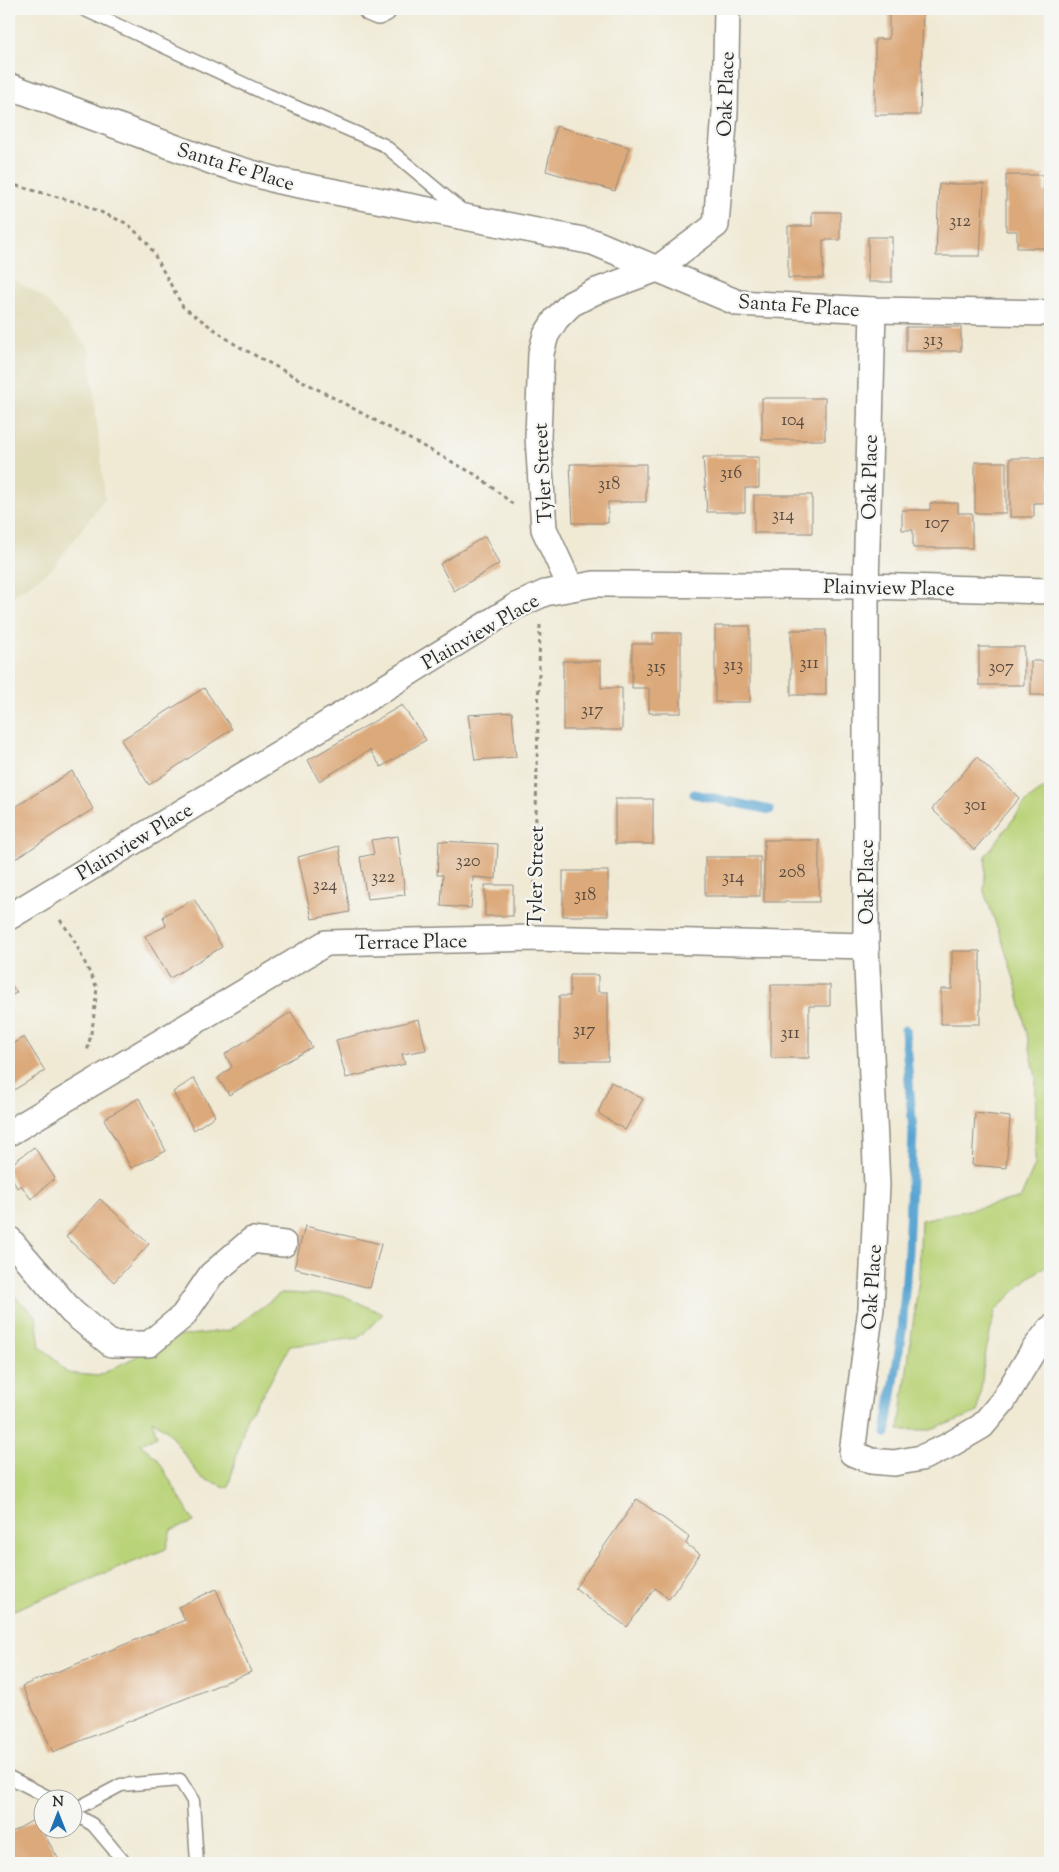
<svg xmlns="http://www.w3.org/2000/svg" width="1059" height="1872" font-family="'Sorts Mill Goudy',serif">
  <style>
    .built { fill: #e1dcba }
    .green { fill: #b9d378; stroke: #727f52 }
    .lines { fill: none; stroke-linecap: round; stroke-linejoin: round }
    .stream { stroke: #58a4d1; stroke-width: 9 }
    .building { fill: #dca97a }
    .service-casing { stroke: #8e8a80; stroke-width: 15 }
    .minor-casing { stroke: #8e8a80; stroke-width: 28 }
    .path { stroke: #8e8a80; stroke-width: 3; stroke-dasharray: 4 4; stroke-linecap: butt }
    .service { stroke: #fff; stroke-width: 12 }
    .minor { stroke: #fff; stroke-width: 25 }
    .labels { text-anchor: middle; stroke-width: 4.5; stroke-linejoin: round; paint-order: stroke }
    .number-label { font-size: 18px; fill: #574a3f }
    .street-label { font-size: 20px; fill: #2b2b2b; stroke: #f6f6f2 }
  </style>
  <rect width="100%" height="100%" fill="#f6f6f2"/>
  <filter id="ink" filterUnits="userSpaceOnUse"><feTurbulence type="fractalNoise" baseFrequency=".02" numOctaves="2"/><feDisplacementMap in="SourceGraphic" scale="10" xChannelSelector="R" yChannelSelector="G"/><feConvolveMatrix kernelMatrix="1 2 1 2 8 2 1 2 1" color-interpolation-filters="sRGB"/></filter>
  <filter id="wash" filterUnits="userSpaceOnUse"><feTurbulence type="fractalNoise" baseFrequency=".0096" numOctaves="4" result="noise"/><feDisplacementMap in="SourceGraphic" scale="20" xChannelSelector="R" yChannelSelector="G"/><feGaussianBlur stdDeviation="1.12" result="paint"/><feColorMatrix in="noise" values="0 0 0 0 0 0 0 0 0 0 0 0 0 0 0 0 0 1.4 0 .05"/><feComposite in="paint" operator="in"/></filter>
  <g filter="url(#wash)">
    <rect width="100%" height="100%" fill="#f0ead5"/>
    <polygon class="built" points="9,276 43,297 89,348 105,498 53,568 9,599"/>
    <g class="green">
      <polygon points="1050,784 1050,1263 1027,1279 995,1311 985,1356 978,1412 931,1430 899,1430 919,1279 921,1220 1020,1199 1035,1165 1036,1077 1018,992 1002,940 984,892 986,855 1027,801"/>
      <polygon points="9,1291 36,1316 40,1347 51,1355 67,1373 98,1376 174,1337 230,1330 281,1293 342,1295 383,1314 359,1338 290,1346 266,1389 246,1419 228,1488 201,1478 167,1430 152,1420 157,1436 140,1444 157,1458 194,1522 171,1530 166,1549 9,1612"/>
    </g>
    <g class="lines">
      <g class="stream">
        <polyline points="694,794 770,810"/>
        <polyline points="886,1433 902,1331 908,1251 913,1132 905,1030"/>
      </g>
    </g>
    <g id="blocks">
      <g class="building">
        <polygon points="889,9 923,9 920,115 875,115 875,39 889,39"/>
        <polygon points="556,126 629,147 615,191 546,171"/>
        <polygon points="1006,175 1044,175 1044,192 1050,192 1050,248 1017,248 1017,231 1006,231"/>
        <polygon points="939,184 984,184 980,256 936,256"/>
        <polygon points="812,212 840,212 840,240 823,240 823,278 788,278 788,226 812,226"/>
        <rect x="868" y="237" width="24" height="45"/>
        <rect x="906" y="327" width="55" height="24"/>
        <rect x="762" y="398" width="63" height="42"/>
        <polygon points="703,457 759,457 759,488 745,488 745,512 707,512"/>
        <polygon points="1010,458 1050,458 1050,503 1034,503 1034,517 1010,517"/>
        <rect x="975" y="462" width="31" height="51"/>
        <polygon points="570,464 646,464 646,502 608,502 608,523 573,523"/>
        <rect x="754" y="495" width="58" height="38"/>
        <polygon points="930,503 958,503 958,513 972,513 972,548 913,548 913,530 902,530 902,510 930,510"/>
        <polygon points="485,536 499,564 454,591 440,564"/>
        <rect x="715" y="626" width="35" height="76"/>
        <rect x="791" y="630" width="35" height="65"/>
        <polygon points="653,633 681,633 681,713 649,713 649,688 632,688 632,644 653,644"/>
        <rect x="979" y="647" width="45" height="38"/>
        <polygon points="563,661 601,661 601,688 622,688 622,730 563,730"/>
        <rect x="1031" y="661" width="19" height="34"/>
        <polygon points="204,688 232,729 149,785 121,740"/>
        <polygon points="402,705 426,740 381,767 370,750 319,781 308,760"/>
        <polygon points="512,712 516,757 475,760 468,715"/>
        <polygon points="977,757 1019,798 974,850 932,809"/>
        <polygon points="72,771 93,809 9,863 9,811"/>
        <rect x="615" y="799" width="38" height="45"/>
        <polygon points="398,836 405,895 367,899 360,857 374,854 371,840"/>
        <rect x="764" y="840" width="55" height="62"/>
        <polygon points="439,841 498,844 496,879 473,877 471,908 441,906 443,875 437,875"/>
        <polygon points="339,846 350,912 312,919 298,857"/>
        <rect x="705" y="857" width="55" height="39"/>
        <rect x="563" y="871" width="45" height="45"/>
        <rect x="485" y="885" width="28" height="31"/>
        <polygon points="194,899 222,947 170,978 145,936 166,926 163,916"/>
        <polygon points="952,951 980,951 980,1024 941,1024 941,989 952,989"/>
        <polygon points="570,975 598,975 598,992 608,992 608,1061 559,1061 559,996 570,996"/>
        <polygon points="9,983 17,992 9,998"/>
        <polygon points="771,985 830,985 830,1006 809,1006 809,1058 771,1058"/>
        <polygon points="291,1012 312,1047 229,1095 218,1078 232,1067 225,1054"/>
        <polygon points="419,1019 426,1050 402,1054 405,1064 346,1078 336,1040"/>
        <polygon points="24,1037 45,1071 9,1093 9,1046"/>
        <polygon points="194,1078 215,1116 194,1130 173,1092"/>
        <polygon points="611,1082 643,1099 625,1130 598,1113"/>
        <polygon points="139,1098 166,1151 131,1168 104,1119"/>
        <polygon points="975,1113 1010,1117 1006,1168 972,1165"/>
        <polygon points="34,1147 55,1178 31,1199 21,1185 17,1188 9,1172 9,1166"/>
        <polygon points="100,1199 149,1244 114,1282 66,1237"/>
        <polygon points="305,1226 381,1244 370,1288 294,1268"/>
        <polygon points="637,1499 689,1537 686,1544 700,1554 669,1599 655,1588 627,1627 575,1588"/>
        <polygon points="216,1589 251,1672 53,1752 22,1686 185,1620 178,1607"/>
        <polygon points="35,1819 61,1863 9,1863 9,1834"/>
      </g>
    </g>
  </g>
  <g filter="url(#ink)">
    <use href="#blocks" fill-opacity="0" stroke="#8e8a80" stroke-width="1"/>
    <g class="lines">
      <g class="service-casing">
        <g id="service">
          <polyline points="83,9 268,95 384,145 464,212"/>
          <polyline points="9,1777 54,1800"/>
          <polyline points="72,1811 121,1785 180,1780 193,1801 197,1863"/>
          <polyline points="72,1812 93,1825 125,1863"/>
        </g>
      </g>
      <g class="minor-casing">
        <g id="minor">
          <polyline points="371,9 378,12 384,9"/>
          <polyline points="9,86 214,162 279,181 593,242 738,303 873,310 1050,313"/>
          <polyline points="873,310 866,586 866,946 877,1185 871,1308 852,1453 871,1461 894,1463 921,1458 946,1447 982,1426 1003,1401 1033,1351 1050,1329"/>
          <polyline points="571,588 544,529 538,437 541,353 546,335 556,319 571,304 594,292 657,269 716,225 725,112 727,9"/>
          <polyline points="9,917 293,745 516,606 545,593 594,584 618,584 866,586 1050,591"/>
          <polyline points="9,1133 326,943 533,938 866,946"/>
          <polyline points="9,1239 72,1312 111,1344 149,1344 183,1316 211,1275 252,1240 284,1244"/>
        </g>
      </g>
      <g class="path">
        <polyline points="9,182 17,186 80,203 128,224 149,245 183,307 236,345 478,476 514,505"/>
        <polyline points="534,909 540,625"/>
        <polyline points="60,920 72,936 97,988 93,1023 87,1053"/>
      </g>
      <use href="#service" class="service"/>
      <use href="#minor" class="minor"/>
    </g>
  </g>
  <g class="labels">
    <g class="number-label">
      <text x="960" y="226">312</text>
      <text x="933" y="345">313</text>
      <text x="793" y="425">104</text>
      <text x="731" y="478">316</text>
      <text x="609" y="489">318</text>
      <text x="783" y="520">314</text>
      <text x="937" y="528">107</text>
      <text x="809" y="668">311</text>
      <text x="733" y="670">313</text>
      <text x="656" y="672">315</text>
      <text x="1001" y="672">307</text>
      <text x="592" y="715">317</text>
      <text x="975" y="810">301</text>
      <text x="468" y="866">320</text>
      <text x="792" y="877">208</text>
      <text x="383" y="882">322</text>
      <text x="733" y="882">314</text>
      <text x="325" y="890">324</text>
      <text x="585" y="900">318</text>
      <text x="584" y="1035">317</text>
      <text x="790" y="1038">311</text>
    </g>
    <g class="street-label">
      <text transform="translate(725 94) rotate(-88)" y="7">Oak Place</text>
      <text transform="translate(236 166) rotate(17)" y="7">Santa Fe Place</text>
      <text transform="translate(799 305) rotate(4)" y="7">Santa Fe Place</text>
      <text transform="translate(542 473) rotate(-93)" y="7">Tyler Street</text>
      <text transform="translate(869 477) rotate(-89)" y="7">Oak Place</text>
      <text transform="translate(889 587) rotate(1)" y="7">Plainview Place</text>
      <text transform="translate(480 631) rotate(-30)" y="7">Plainview Place</text>
      <text transform="translate(134 841) rotate(-31)" y="7">Plainview Place</text>
      <text transform="translate(535 876) rotate(-89)" y="7">Tyler Street</text>
      <text transform="translate(866 882) rotate(-90)" y="7">Oak Place</text>
      <text transform="translate(411 941) rotate(-1)" y="7">Terrace Place</text>
      <text transform="translate(871 1287) rotate(-86)" y="7">Oak Place</text>
    </g>
  </g>
  <rect width="1059" height="1872" fill="none" stroke="#f6f6f2" stroke-width="30"/>
  <g transform="translate(58 1814)"><circle r="24" fill="#f6f6f2" stroke="#a5a5a2"/>
  <path d="M0-4L9 19L0 12L-9 19Z" fill="#1f6fb2"/>
  <text y="-8" font-size="14" font-weight="bold" text-anchor="middle" fill="#2b2b2b">N</text>
  </g>
</svg>
